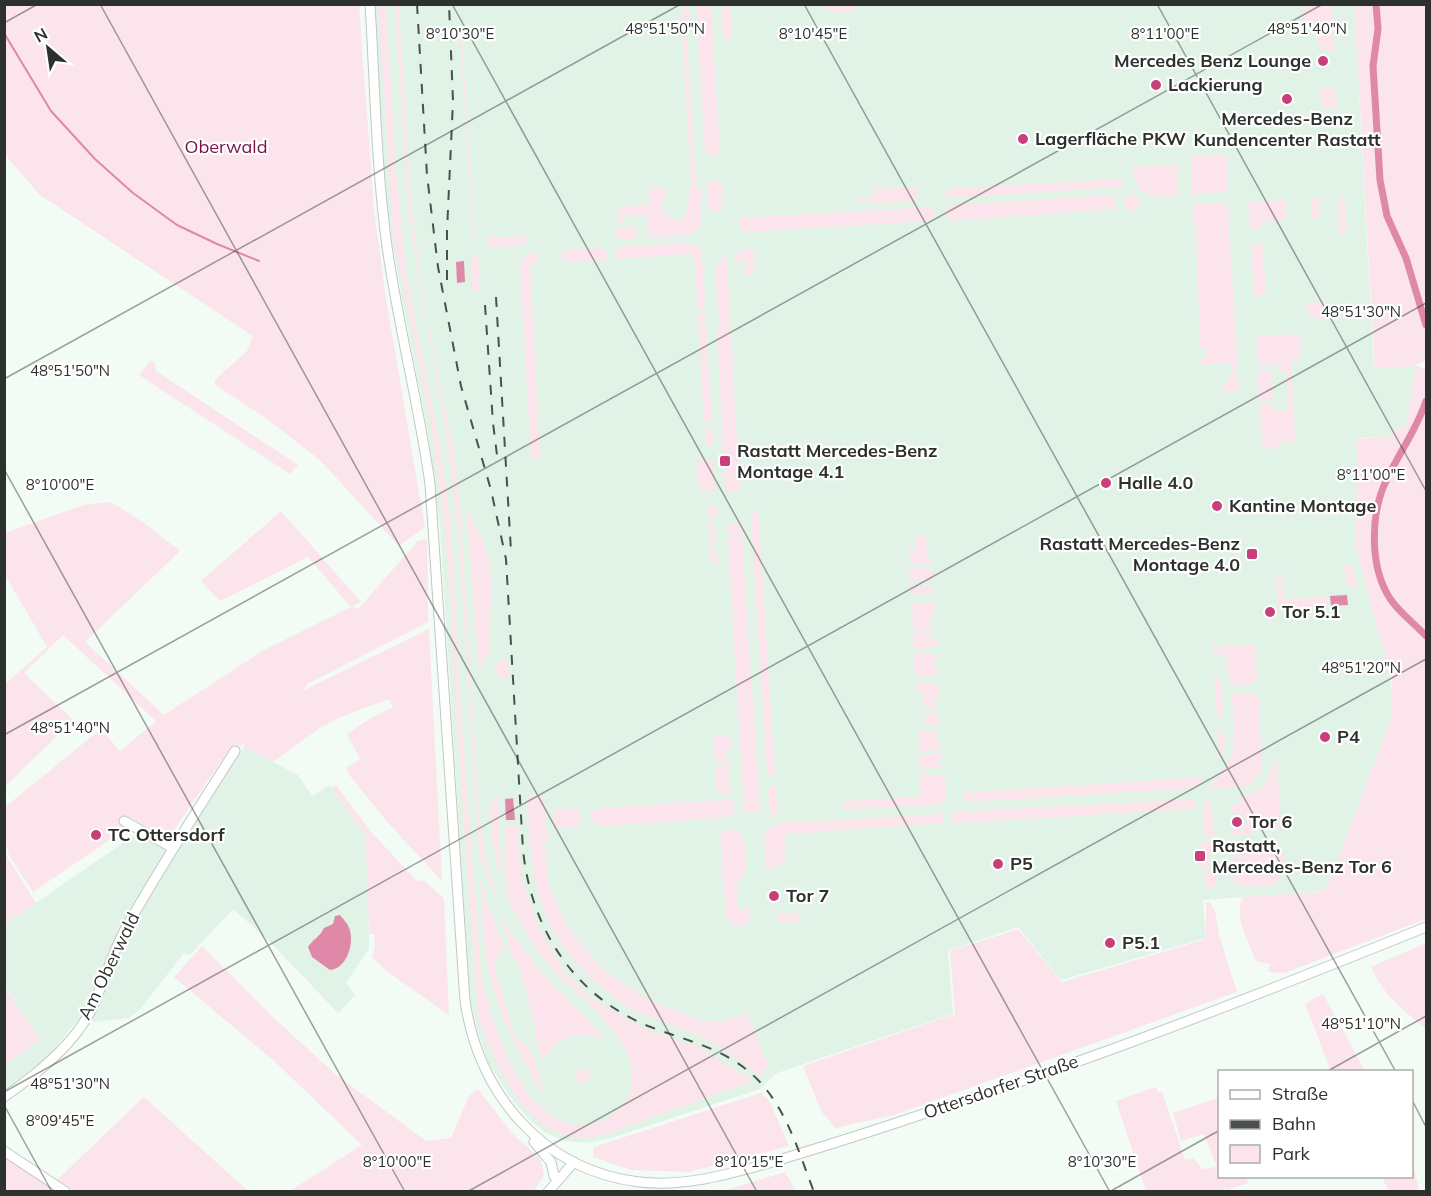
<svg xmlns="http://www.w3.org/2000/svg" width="1431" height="1196" font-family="Mulish,sans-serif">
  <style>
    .built { fill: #e1f3e6 }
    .green { fill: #fbe4eb }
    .water { fill: #df88a7 }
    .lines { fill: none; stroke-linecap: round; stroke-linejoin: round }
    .stream { stroke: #df88a7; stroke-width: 2 }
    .canal { stroke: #df88a7; stroke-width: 7 }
    .minor-casing { stroke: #bfc9c2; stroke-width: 11 }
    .minor { stroke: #fff; stroke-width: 9 }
    .rail { stroke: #4b504c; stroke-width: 2; stroke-dasharray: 10 10; stroke-linecap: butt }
    .ticks { fill: none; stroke: #2d312e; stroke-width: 1.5; stroke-opacity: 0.45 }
    .poi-dot { fill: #c73f7b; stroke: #fff; stroke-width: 2 }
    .labels { text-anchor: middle; stroke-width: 4.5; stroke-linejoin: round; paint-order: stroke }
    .poi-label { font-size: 18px; font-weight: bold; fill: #2d312e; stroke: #fff; text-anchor: start }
    .park-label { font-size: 18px; fill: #791245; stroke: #fff }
    .street-label { font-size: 18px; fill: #2d312e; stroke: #fff }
    .ticks-label { font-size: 15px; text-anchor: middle; fill: #2d312e; stroke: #fff; stroke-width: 4.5; stroke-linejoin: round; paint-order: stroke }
  </style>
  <rect width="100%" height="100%" fill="#f2fcf4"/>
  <g class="built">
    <polygon points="374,5 1354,5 1374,367 1416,365 1407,424 1387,437 1358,438 1393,700 1392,716 1331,881 1325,890 1315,892 1203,900 1206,938 1061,980 1018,927 948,951 953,1014 777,1073 760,1089 608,1139 588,1143 565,1141 546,1133 532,1122 513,1101 489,1064 477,1029 470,999 440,527 429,438 401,294 387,209"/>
    <polygon points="244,747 298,775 312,796 330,785 367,837 369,948 346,983 355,995 338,1013 268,940 233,909 190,955 184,953 142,1007 129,1018 94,1022 91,1020 79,1019 46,1059 5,1089 4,1065 40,1040 5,986 5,924 139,832 176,853"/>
  </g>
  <g class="green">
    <polygon points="4,5 359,5 374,210 386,299 425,527 399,546 320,460 264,417 215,385 215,380 247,351 253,336 40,195 5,155"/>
    <path d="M378 5H386L396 171 406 271 439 440 451 523 458 670 481 977C493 1024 520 1124 582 1125 597 1125 611 1118 621 1107 638 1089 634 1062 622 1043 597 1003 550 977 527 935 521 924 514 913 510 902 503 879 506 849 505 825H517L522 878 535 920 565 973 589 996 640 1027 701 1048 753 1081 600 1136C592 1137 584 1139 577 1138 523 1132 495 1062 478 1018L454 683 450 589 441 497 431 424 393 235Z"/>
    <polygon points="395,5 399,5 410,192 417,253 427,318 453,448 460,507 479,815 486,860 495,894 492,893 479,852 459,543 447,437 412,238 406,187"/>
    <path d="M681 5H687L690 10 691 26H686L696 187 701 188V226C694 240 663 236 649 237L647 214 623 217V223L617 222 620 207 650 204V189L659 188 669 190 661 207 664 215 676 221 683 218 687 211 691 183Z"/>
    <polygon points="696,5 711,5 720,151 716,155 710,156 705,152"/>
    <polygon points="721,5 730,5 732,38 727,40 723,39"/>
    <polygon points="826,5 855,5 856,11 826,12"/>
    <polygon points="1303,5 1332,5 1334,53 1329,53 1328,50 1323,50 1323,45 1318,46 1317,20 1304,23"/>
    <path d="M1354 5H1426V360L1416 365 1424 369 1426 367V919L1284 973 1268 972 1270 964 1256 961C1250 944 1231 913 1244 897L1320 892 1328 886 1392 716V682L1356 548 1357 439 1387 437 1407 424 1416 366 1375 368Z"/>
    <polygon points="460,35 462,35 475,243 473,244"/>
    <polygon points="1336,87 1337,108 1321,109 1320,88"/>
    <polygon points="1227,155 1228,186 1226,191 1191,195 1191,156"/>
    <path d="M1177 165 1179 195C1150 198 1138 200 1133 167Z"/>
    <polygon points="1116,179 1121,180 1122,187 948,198 945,196 947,189"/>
    <path d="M716 180 722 184 723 207 721 211H711C707 204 705 190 709 182Z"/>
    <polygon points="916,187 918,200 881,203 860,202 859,198 873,197 873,189"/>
    <circle cx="1132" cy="202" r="8"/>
    <polygon points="1112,195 1115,201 1115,209 950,221 946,211 952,205"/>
    <polygon points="1337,196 1345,202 1345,231 1342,236 1338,233 1340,231"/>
    <polygon points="1311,198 1322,198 1324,200 1319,201 1320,218 1312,219"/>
    <polygon points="1285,200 1286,217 1284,219 1261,222 1262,229 1251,230 1248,202"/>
    <polygon points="1224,203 1228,207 1239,391 1221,392 1221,385 1228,384 1227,376 1233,375 1232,363 1201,365 1200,359 1205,358 1205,349 1200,346 1196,226 1193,224 1192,209 1196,204"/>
    <polygon points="930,207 935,213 935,218 930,221 741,232 740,218"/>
    <polygon points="618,225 620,230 624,227 635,226 636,239 621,239 616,237 616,226"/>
    <polygon points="527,236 527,241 522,246 493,247 487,242 487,238"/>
    <polygon points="682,243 697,245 702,251 705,309 698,309 694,257 691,257 691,254 616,259 615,252 618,247"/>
    <polygon points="1263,244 1266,292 1262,296 1254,296 1251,245"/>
    <polygon points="603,248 607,254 606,260 562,262 561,251"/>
    <path d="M743 249H754L755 274 746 275 745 261H736C735 254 737 252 743 249Z"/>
    <polygon points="726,250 740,491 725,492 717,330 720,326 715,272"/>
    <polygon points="532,252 538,253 539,263 530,265 540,460 536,460 531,456 520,268 521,260"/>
    <polygon points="474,255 478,255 481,292 474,291 472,287 470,262"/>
    <polygon points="1323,302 1324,320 1308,315 1308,303"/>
    <polygon points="705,313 712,422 704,422 698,314"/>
    <polygon points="1300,334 1302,358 1292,359 1291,362 1295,441 1282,442 1275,450 1271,447 1267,450 1262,443 1259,404 1273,403 1274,411 1288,410 1286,371 1279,371 1278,362 1272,363 1272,366 1258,366 1257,336"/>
    <polygon points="150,361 155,363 156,371 298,465 290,474 139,375"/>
    <polygon points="1257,369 1272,369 1273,400 1259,401"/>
    <polygon points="705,427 712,427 714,445 706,446"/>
    <polygon points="713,460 715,491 705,492 698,485 697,461"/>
    <polygon points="111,502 144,523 180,551 85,642 164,715 264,650 351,607 308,557 220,601 201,581 281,511 361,602 352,606 358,609 418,541 427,539 428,622 307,684 302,691 429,629 442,881 390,825 350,776 346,768 360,759 347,734 371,718 393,707 389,699 343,716 320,728 273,762 244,747 245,744 234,747 228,751 167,840 132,818 126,829 33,892 9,855 5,840 5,807 101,729 120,751 156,721 63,635 24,673 73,720 5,787 5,684 47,647 5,575 5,533 83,505"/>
    <polygon points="716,506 718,516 712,516 713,527 718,529 710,530 709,508 704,507"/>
    <polygon points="758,508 775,776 767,773 751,518 754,511"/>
    <path d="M467 509C492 557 496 573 489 627 489 634 491 643 489 651 488 656 481 661 479 671Z"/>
    <path d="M737 522 743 527V535L728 536C727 528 728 523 737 522Z"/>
    <polygon points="717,532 718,536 713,537 715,558 720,558 720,560 715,563 710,560 710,533"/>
    <polygon points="926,535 927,558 932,559 932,561 929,564 911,564 910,550 915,549 915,536"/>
    <polygon points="728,538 742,538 760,811 744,811"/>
    <polygon points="1353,565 1357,587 1347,587 1344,566"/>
    <polygon points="930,568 932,570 933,578 910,582 909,569"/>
    <polygon points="1276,574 1282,574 1284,600 1327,597 1328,606 1278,609"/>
    <polygon points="910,586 931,586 934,593 911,594"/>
    <polygon points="934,602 935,614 930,615 931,628 913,630 912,604"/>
    <polygon points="931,631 932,639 937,639 937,646 933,648 913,649 913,633"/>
    <polygon points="1255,644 1257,676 1255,681 1249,684 1231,685 1226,657 1220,654 1213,653 1212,647"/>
    <polygon points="932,653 938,657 933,658 934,667 939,667 937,674 922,677 915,675 913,654"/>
    <path d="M508 659 509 678H499C496 674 495 666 498 661Z"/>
    <polygon points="1214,675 1220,679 1224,711 1220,717 1217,717"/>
    <polygon points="915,683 938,683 940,695 935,696 936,708 932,709 924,704 923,691 916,691"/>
    <path d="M1253 693 1257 695 1259 702 1262 767C1253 792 1234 788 1211 788 1213 779 1224 771 1229 761 1238 742 1233 715 1232 694Z"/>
    <polygon points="932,711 937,711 937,721 941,721 941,724 925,726 925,716"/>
    <path d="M1217 726C1230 735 1225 748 1219 760Z"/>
    <polygon points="918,732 941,732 943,734 938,734 938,746 944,746 937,750 919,751"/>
    <polygon points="730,735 732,749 726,750 726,759 732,759 731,762 715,763 714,736"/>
    <polygon points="941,754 944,757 939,758 939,765 945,765 940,768 920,769 919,755"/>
    <path d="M1277 761 1281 827 1251 829V835L1232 836 1231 829 1246 827 1245 815 1242 813 1233 814 1231 807 1240 804V796C1259 793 1272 782 1271 762Z"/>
    <polygon points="732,766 732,768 728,769 729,789 733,789 732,792 717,794 715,767"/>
    <polygon points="919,774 943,775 945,778 946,801 942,804 843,810 843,801 919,797"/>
    <polygon points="1205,777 1199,785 1193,788 967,802 963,799 963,793"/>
    <polygon points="776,784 778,816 774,816 769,810 768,790 769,787"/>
    <polygon points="336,785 371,832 417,881 424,880 444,899 449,1015 388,972 372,957 375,946 374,934 369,934 366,837 332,788"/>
    <path d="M498 795 502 878C497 863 486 816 492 802 493 799 496 797 498 795Z"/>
    <polygon points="544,796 547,843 542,843 542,847 530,847 527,798"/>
    <polygon points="733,799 735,812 730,816 723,818 599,826 594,823 591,815 593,811 601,808"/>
    <polygon points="1196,799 1195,809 953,823 952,812"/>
    <polygon points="1206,799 1211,803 1215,836 1207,837 1204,833 1202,811 1205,808"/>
    <polygon points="575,809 579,811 582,819 578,827 556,827 553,821 553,810"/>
    <polygon points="943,814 943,823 785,834 786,862 777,863 776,867 772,870 766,869 764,835 766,830 780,823"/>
    <path d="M732 829 740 831C747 844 745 859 746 874 733 881 738 896 738 909L750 908 749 922C743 926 739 926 732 926L726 913 720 838 723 832Z"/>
    <path d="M1211 841C1211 854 1212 862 1203 871L1200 862H1203V851L1200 850 1201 842Z"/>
    <path d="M546 848C547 859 546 873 549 884 569 947 616 989 677 1011 688 1015 701 1022 712 1022 724 1022 736 1018 747 1014L768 1065 760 1077C743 1064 727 1050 708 1040 683 1027 656 1022 631 1009 623 1004 616 998 609 993 560 956 535 909 531 848Z"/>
    <polygon points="4,852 36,903 5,924 4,924"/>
    <polygon points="1285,852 1284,875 1273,885 1239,885 1234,881 1234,855"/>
    <polygon points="1215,861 1217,885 1214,887 1206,888 1205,875"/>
    <path d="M480 879 486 895 484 899 490 909 504 948 495 961V970L515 1037 533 1054 544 1091 540 1090C521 1057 503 1023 492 985 483 951 482 914 480 879Z"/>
    <polygon points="1206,902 1210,902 1215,911 1219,935 1237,992 894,1115 835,1128 821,1111 803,1066 955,1014 950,951 1018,929 1062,982 1206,939"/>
    <polygon points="792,913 799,913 801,922 778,923 778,914"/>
    <path d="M501 916C527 961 564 996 601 1033V1036L599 1038C574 1029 554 1040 542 1063L535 1036V1025L519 966 512 956Z"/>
    <path d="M1426 943V1029C1402 1009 1384 996 1371 967Z"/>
    <polygon points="202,946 275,1019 334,1073 426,1141 451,1138 469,1096 478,1089 512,1133 541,1160 544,1175 534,1191 290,1191 362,1145 273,1060 174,977"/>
    <polygon points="4,986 40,1040 5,1065 4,1065"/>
    <polygon points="1323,994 1365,1071 1331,1071 1305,1004"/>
    <circle cx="583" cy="1076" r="7"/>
    <polygon points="1156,1087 1158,1092 1162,1091 1185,1160 1193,1158 1202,1169 1217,1167 1204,1134 1181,1141 1173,1113 1217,1098 1220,1105 1220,1176 1246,1177 1248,1183 1226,1190 1223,1183 1225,1191 1146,1191 1116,1101"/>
    <polygon points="761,1093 769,1100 789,1146 689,1172 631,1170 593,1157 594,1147"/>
    <polygon points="144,1097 248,1191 75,1191 57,1180"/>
    <polygon points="4,1157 58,1191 5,1191"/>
    <polygon points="1412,1157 1419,1191 1389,1191 1382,1177 1412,1176"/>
    <polygon points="785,1172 796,1191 723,1191"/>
  </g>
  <g class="water">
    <polygon points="464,261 465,282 457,283 456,262"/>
    <polygon points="1347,595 1348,605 1331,606 1330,596"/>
    <polygon points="513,798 515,820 506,820 505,799"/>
    <path d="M340 915C344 920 349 925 350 931 354 945 346 969 330 970L312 957 308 947C313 939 320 937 324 928L333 924 335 916Z"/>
  </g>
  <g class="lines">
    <polyline class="stream" points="4,33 51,111 95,159 133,193 177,225 217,244 259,261"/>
    <g class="canal">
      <polyline points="1376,4 1378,29 1373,66 1380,180 1387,216 1406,258 1426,325"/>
      <path d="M1426 401C1417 429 1399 453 1387 479 1370 513 1369 568 1391 600 1400 613 1415 624 1426 636"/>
    </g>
    <g class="minor-casing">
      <g id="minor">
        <path d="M370 4C375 85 376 166 387 246 398 326 419 404 430 484L465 1001C479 1094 542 1170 639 1182 684 1187 726 1175 769 1163 812 1150 854 1137 896 1123 963 1101 1030 1079 1096 1055 1207 1015 1317 971 1426 927"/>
        <polyline points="124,821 173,848"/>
        <path d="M4 1097C36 1075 74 1045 91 1010 104 983 112 952 127 926 161 866 198 809 235 751"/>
        <polyline points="534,1142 551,1162 554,1176"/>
        <polyline points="4,1151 66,1192"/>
        <polyline points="548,1192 574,1162"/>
      </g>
    </g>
    <use href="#minor" class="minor"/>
    <g class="rail">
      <path d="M417 4 427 175 438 267 461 386 491 490 506 559 523 850C531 928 573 995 648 1026 689 1042 728 1048 760 1082 788 1113 799 1153 814 1192"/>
      <polyline points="447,280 447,231 453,101 449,4"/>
      <polyline points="496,297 511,551"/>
      <polyline points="485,305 493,423 498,463"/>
    </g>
  </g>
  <path class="ticks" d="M100 4 757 1192M452 4 1110 1192M804 4 1396 1072M1157 4 1426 491M4 23 38 4M4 379 681 4M4 469 405 1192M4 735 1323 4M1326 1072 1426 1016M4 1092 1426 303M1412 1100 1426 1127M4 1105 52 1192M467 1192 1426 659M1109 1192 1220 1130"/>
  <g class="poi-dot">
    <circle cx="1323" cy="61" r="6"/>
    <circle cx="1156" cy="85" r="6"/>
    <circle cx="1287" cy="99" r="6"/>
    <circle cx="1023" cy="139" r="6"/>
    <rect x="719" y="455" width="12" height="12" rx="3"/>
    <circle cx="1106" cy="483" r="6"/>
    <circle cx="1217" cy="506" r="6"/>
    <rect x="1246" y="548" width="12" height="12" rx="3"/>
    <circle cx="1270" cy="612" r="6"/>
    <circle cx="1325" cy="737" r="6"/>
    <circle cx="1237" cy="822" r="6"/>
    <circle cx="96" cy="835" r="6"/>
    <rect x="1194" y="850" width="12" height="12" rx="3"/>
    <circle cx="998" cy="864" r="6"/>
    <circle cx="774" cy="896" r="6"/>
    <circle cx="1110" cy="943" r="6"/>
  </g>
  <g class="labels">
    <g class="poi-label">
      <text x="1311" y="67" text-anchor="end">Mercedes Benz Lounge</text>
      <text x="1168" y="91">Lackierung</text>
      <text x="1287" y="125" text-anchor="middle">Mercedes-Benz<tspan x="1287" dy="21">Kundencenter Rastatt</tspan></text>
      <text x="1035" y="145">Lagerfläche PKW</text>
      <text x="737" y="457">Rastatt Mercedes-Benz<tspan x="737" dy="21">Montage 4.1</tspan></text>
      <text x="1118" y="489">Halle 4.0</text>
      <text x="1229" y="512">Kantine Montage</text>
      <text x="1240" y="550" text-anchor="end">Rastatt Mercedes-Benz<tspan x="1240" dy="21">Montage 4.0</tspan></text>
      <text x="1282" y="618">Tor 5.1</text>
      <text x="1337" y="743">P4</text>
      <text x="1249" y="828">Tor 6</text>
      <text x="108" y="841">TC Ottersdorf</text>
      <text x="1212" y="852">Rastatt,<tspan x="1212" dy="21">Mercedes-Benz Tor 6</tspan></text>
      <text x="1010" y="870">P5</text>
      <text x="786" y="902">Tor 7</text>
      <text x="1122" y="949">P5.1</text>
    </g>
    <g class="park-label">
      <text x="226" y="153">Oberwald</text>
    </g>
    <g class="street-label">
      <text transform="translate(109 966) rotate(-64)" y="6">Am Oberwald</text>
      <text transform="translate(1001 1087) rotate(-19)" y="6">Ottersdorfer Straße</text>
    </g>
  </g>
  <g class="ticks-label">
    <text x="1307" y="34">48°51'40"N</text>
    <text x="665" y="34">48°51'50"N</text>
    <text x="460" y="39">8°10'30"E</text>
    <text x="813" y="39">8°10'45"E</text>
    <text x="1165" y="39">8°11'00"E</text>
    <text x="1361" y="317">48°51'30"N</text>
    <text x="70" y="376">48°51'50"N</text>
    <text x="1371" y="480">8°11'00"E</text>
    <text x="60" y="490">8°10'00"E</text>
    <text x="1361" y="673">48°51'20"N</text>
    <text x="70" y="733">48°51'40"N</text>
    <text x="1361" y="1029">48°51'10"N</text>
    <text x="70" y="1089">48°51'30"N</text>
    <text x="60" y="1126">8°09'45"E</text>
    <text x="397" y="1167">8°10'00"E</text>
    <text x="749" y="1167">8°10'15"E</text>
    <text x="1102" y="1167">8°10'30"E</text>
  </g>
  <rect width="1431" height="1196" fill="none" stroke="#2d312e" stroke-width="12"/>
  <rect x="1218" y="1070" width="195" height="108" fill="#ffffff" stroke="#abadab" stroke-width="1.5"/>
  <rect x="1230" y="1090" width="30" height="9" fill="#ffffff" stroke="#abadab" stroke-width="1.5"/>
  <text x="1272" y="1100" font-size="18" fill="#2d312e">Straße</text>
  <rect x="1230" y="1120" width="30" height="9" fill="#4b504c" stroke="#abadab" stroke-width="1.5"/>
  <text x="1272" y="1130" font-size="18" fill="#2d312e">Bahn</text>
  <rect x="1230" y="1145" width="30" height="18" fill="#fbe4eb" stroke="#abadab" stroke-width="1.5"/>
  <text x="1272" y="1160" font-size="18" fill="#2d312e">Park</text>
  <g transform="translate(48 48) rotate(331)" stroke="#ffffff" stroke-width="4.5" paint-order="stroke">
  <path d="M0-4.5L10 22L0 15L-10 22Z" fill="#2d312e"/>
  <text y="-9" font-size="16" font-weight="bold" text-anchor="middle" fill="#2d312e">N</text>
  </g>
</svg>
